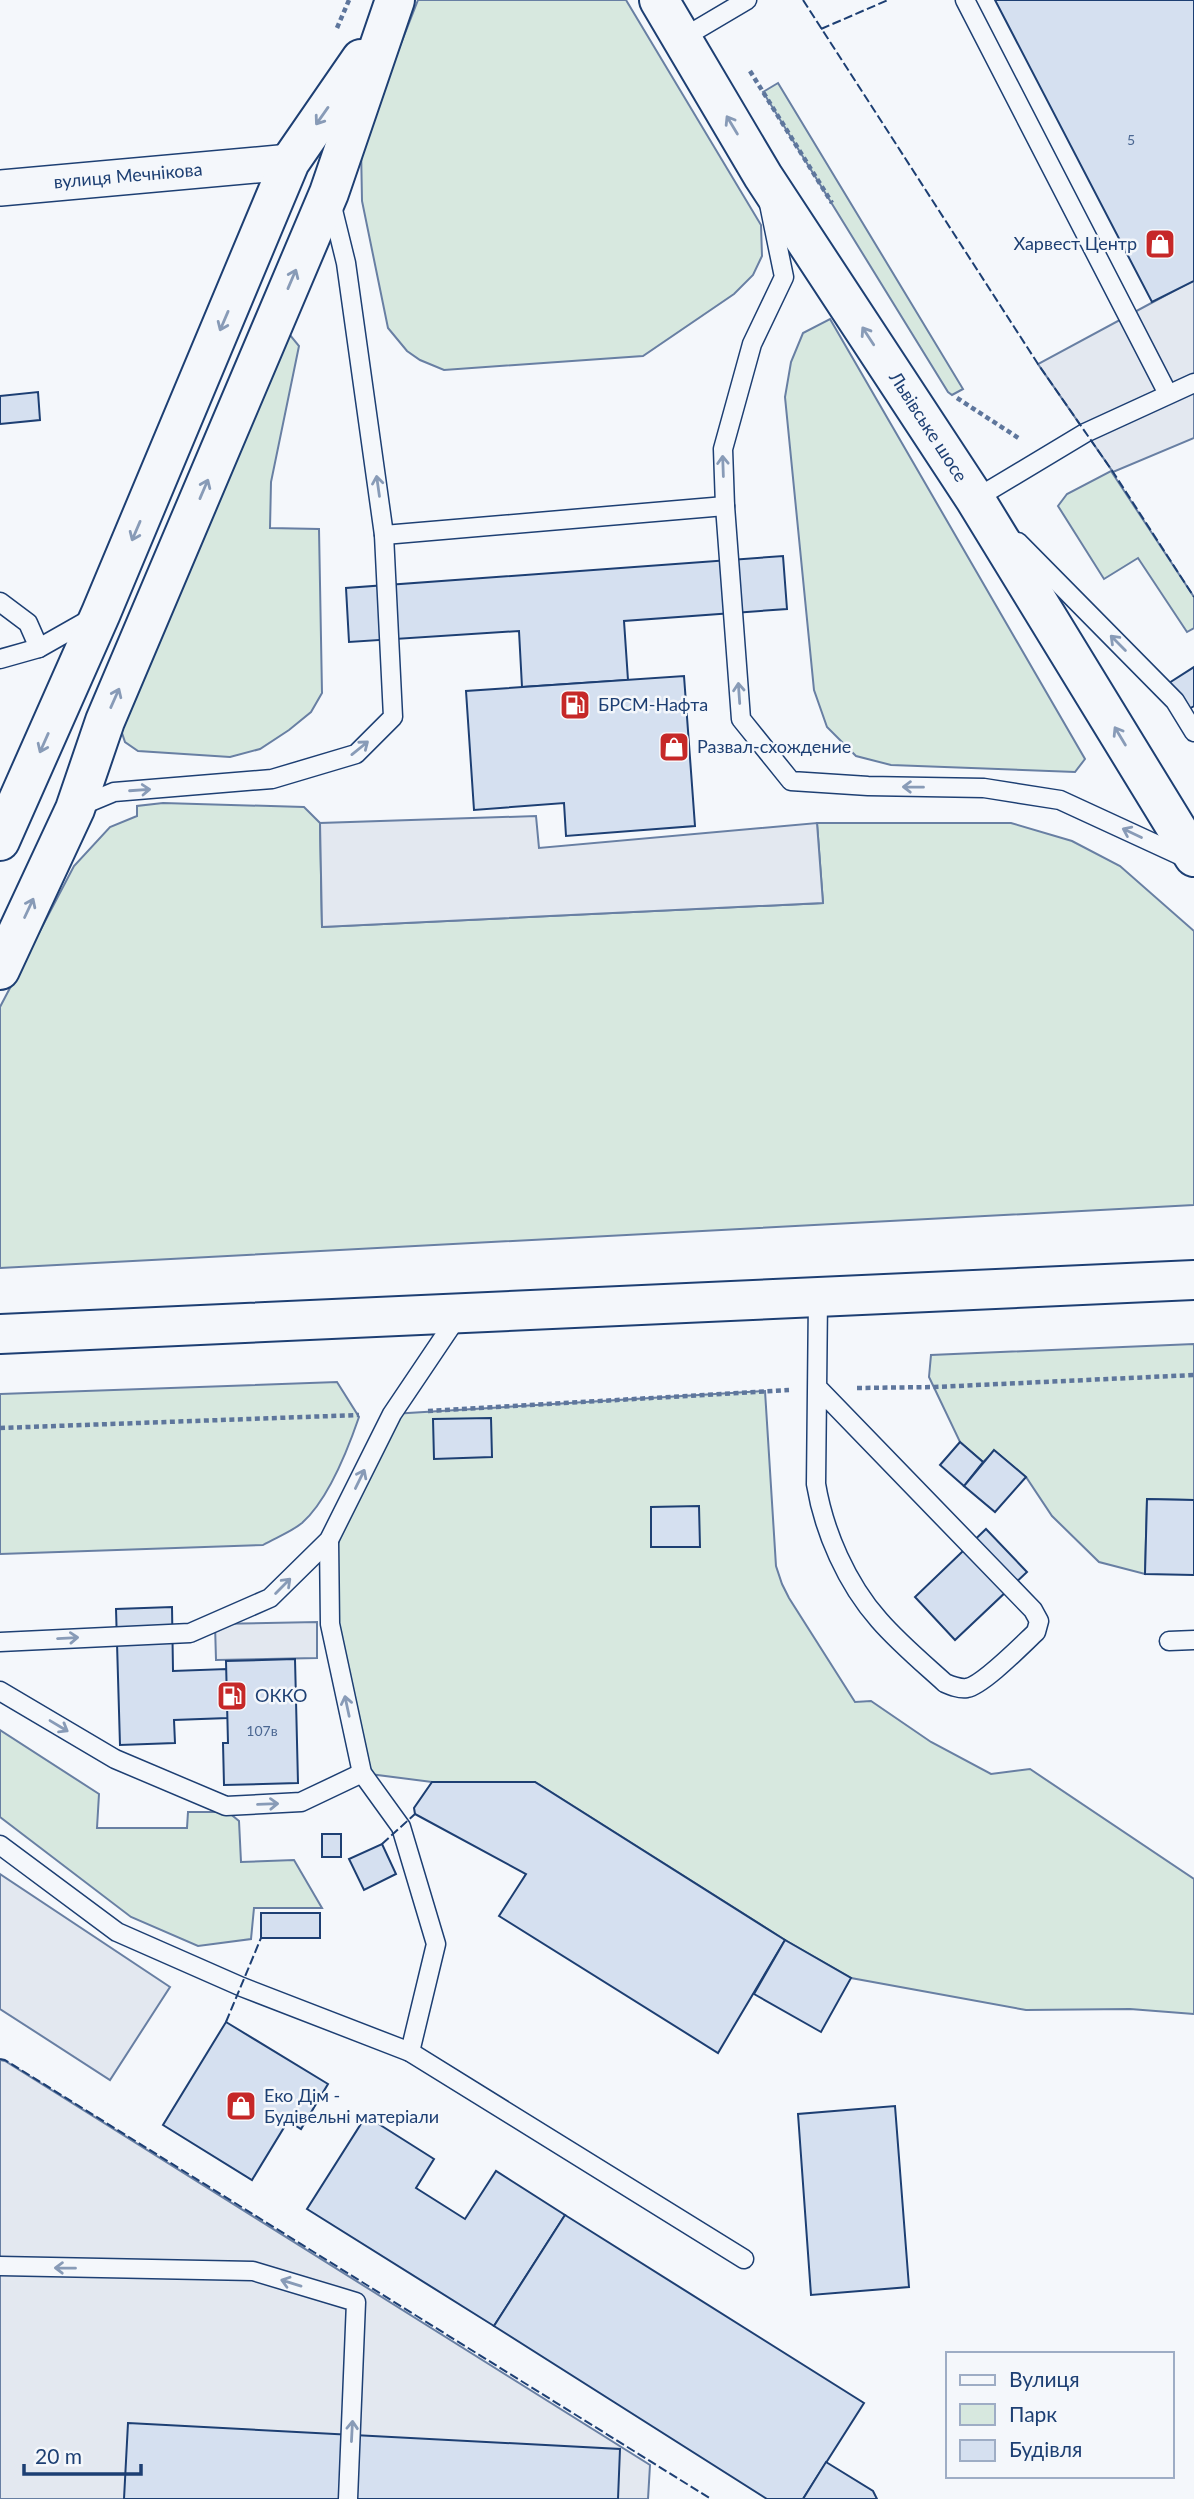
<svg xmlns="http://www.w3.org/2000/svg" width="1194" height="2499" font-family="Lato,sans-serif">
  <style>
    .green { fill: #d7e8df; stroke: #687fa3; stroke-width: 2 }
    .parking { fill: #e3e8f0; stroke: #687fa3; stroke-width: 2 }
    .building { fill: #d5e0f0; stroke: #1d3f73; stroke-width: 2 }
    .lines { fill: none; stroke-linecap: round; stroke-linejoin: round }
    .lane-casing { stroke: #1d3f73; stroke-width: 21 }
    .street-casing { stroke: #1d3f73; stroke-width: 38 }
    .highway-casing { stroke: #1d3f73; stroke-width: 42 }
    .path { stroke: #5e769c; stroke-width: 4.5; stroke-dasharray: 5 3.5; stroke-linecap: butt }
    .lane { stroke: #f4f7fb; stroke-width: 18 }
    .street { stroke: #f4f7fb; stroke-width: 35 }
    .highway { stroke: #f4f7fb; stroke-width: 38 }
    .fence { stroke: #1d3f73; stroke-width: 2; stroke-dasharray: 9 3.5; stroke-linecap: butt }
    .oneway { stroke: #889bb7 }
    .labels { text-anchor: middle; stroke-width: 5; stroke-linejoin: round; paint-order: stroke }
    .number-label { font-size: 14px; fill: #4b6792 }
    .street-label { font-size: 18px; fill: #1d3f73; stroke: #f4f7fb }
    .poi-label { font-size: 18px; fill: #1d3f73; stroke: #f4f7fb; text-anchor: start }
  </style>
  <rect width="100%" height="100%" fill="#f4f7fb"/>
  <g class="green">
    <polygon points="418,0 626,0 761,225 762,256 753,275 734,294 643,356 444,370 420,360 407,351 388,328 362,201 361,146"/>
    <polygon points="778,83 963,389 952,395 948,392 763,92"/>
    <polygon points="830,319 1085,759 1075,772 891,765 856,756 827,727 814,690 785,397 791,362 803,333"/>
    <polygon points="280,335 290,335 299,346 271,482 270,528 319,529 322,693 311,712 289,730 260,749 230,757 138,751 125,742 120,727"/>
    <polygon points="1111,471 1194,597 1194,628 1187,632 1138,558 1104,579 1058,506 1067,494"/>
    <polygon points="163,803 304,807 320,823 322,927 823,903 817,823 1011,823 1072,841 1120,866 1194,931 1194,1205 0,1268 0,1007 74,866 110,827 137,816 137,806"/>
    <polygon points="1194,1344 1194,1500 1147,1499 1145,1574 1099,1562 1052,1516 1026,1477 995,1451 983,1462 960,1442 929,1377 931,1355"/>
    <path d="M337 1382 359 1417C348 1449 328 1500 302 1523 291 1532 275 1538 263 1545L0 1554V1394Z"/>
    <polygon points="765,1391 776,1566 782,1584 789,1598 855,1702 871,1701 931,1742 991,1774 1030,1769 1194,1879 1194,2014 1130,2009 1026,2010 851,1978 785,1940 535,1782 432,1782 362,1773 330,1624 329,1540 392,1414"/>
    <polygon points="0,1730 99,1794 97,1828 187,1828 188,1812 228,1812 239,1821 241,1862 294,1860 322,1908 254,1908 251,1939 198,1946 131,1917 0,1817"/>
  </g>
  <g class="parking">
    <polygon points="1194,280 1194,438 1113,472 1038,364"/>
    <polygon points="536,816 539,848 817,823 823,903 322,927 320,823"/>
    <polygon points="317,1622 317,1658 216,1660 215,1624"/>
    <polygon points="0,1874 170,1987 110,2080 0,2009"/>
    <polygon points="0,2060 5,2061 650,2465 648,2499 0,2499"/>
  </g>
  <g class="building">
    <polygon points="995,0 1194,0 1194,281 1152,302"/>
    <polygon points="38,392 40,420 0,424 0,396"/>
    <polygon points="783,556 787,609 624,621 628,680 522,687 519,631 349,642 346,588"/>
    <polygon points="1194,667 1194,706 1187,710 1169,683"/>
    <polygon points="684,676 695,826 566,836 564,803 474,810 466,691"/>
    <polygon points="491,1418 492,1457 434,1459 433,1419"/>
    <polygon points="960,1442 983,1462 964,1486 940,1465"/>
    <polygon points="994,1450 1026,1477 995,1512 964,1486"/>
    <polygon points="1147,1499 1194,1500 1194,1575 1145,1574"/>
    <polygon points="699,1506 700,1547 651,1547 651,1507"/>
    <polygon points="986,1529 1027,1572 955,1640 915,1597"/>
    <polygon points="172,1607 173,1671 227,1669 228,1718 174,1720 175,1743 120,1745 116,1609"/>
    <polygon points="295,1659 298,1783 224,1785 223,1743 228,1743 226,1661"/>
    <polygon points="432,1782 535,1782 785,1940 718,2053 499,1916 526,1874 415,1814 414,1808"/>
    <rect x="322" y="1834" width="19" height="23"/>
    <polygon points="382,1844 396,1874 364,1890 349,1859"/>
    <rect x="261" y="1913" width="59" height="25"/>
    <polygon points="785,1940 851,1978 821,2032 754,1994"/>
    <polygon points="226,2022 328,2084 301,2129 288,2121 252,2180 163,2125"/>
    <polygon points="895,2106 909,2287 811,2295 798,2114"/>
    <polygon points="366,2116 434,2159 416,2188 465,2219 496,2171 565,2215 494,2326 307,2209"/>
    <polygon points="565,2215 864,2403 803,2499 767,2499 494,2326"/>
    <polygon points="128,2423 620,2449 618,2499 124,2499"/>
    <polygon points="826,2462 873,2491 877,2499 803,2499"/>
  </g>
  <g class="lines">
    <g class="lane-casing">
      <g id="lane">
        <polyline points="965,0 1168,394"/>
        <polyline points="681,39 747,0"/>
        <polyline points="769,204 784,277 752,344 723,449 725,506 741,719 791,781 868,786 984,788 1060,800 1188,859"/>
        <polyline points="978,502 975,499 1085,433 1194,383"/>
        <polyline points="384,535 725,506"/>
        <polyline points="1018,542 1175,701 1194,732"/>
        <polyline points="0,602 28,623 39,648"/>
        <polyline points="0,659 39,648 92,618"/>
        <polyline points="78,807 114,792 272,779 356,754 393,717 384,535 346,263 331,202"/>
        <path d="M818 1298 816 1484C824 1532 847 1584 879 1620 899 1643 923 1663 945 1683 952 1686 959 1689 967 1688 983 1685 1022 1645 1036 1632L1039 1621 1033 1610 818 1388"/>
        <polyline points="329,1540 330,1624 362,1773 401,1827 436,1944 410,2052"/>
        <polyline points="1169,1641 1194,1640"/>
        <polyline points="0,1642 190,1633 270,1598 329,1540 392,1414 460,1313"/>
        <polyline points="0,1691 115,1759 226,1806 301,1802 362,1773"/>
        <polyline points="0,1845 117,1932 242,1987 410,2052 744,2259"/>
        <polyline points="0,2266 253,2271 356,2302 348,2499"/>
      </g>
    </g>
    <g class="street-casing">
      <polyline id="street" points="0,188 290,162"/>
    </g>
    <g class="highway-casing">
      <g id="highway">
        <polyline points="659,0 763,176 975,499 1194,857"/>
        <polyline points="0,841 101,613 290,162 361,59"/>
        <polyline points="0,970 75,809 105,721 329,193 395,0"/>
        <polyline points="0,1334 1194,1280"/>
      </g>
    </g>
    <g class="path">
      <polyline points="337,28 349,0"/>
      <polyline points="750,71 832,203"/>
      <polyline points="957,398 1020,439"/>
      <polyline points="857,1388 935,1387 1194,1375"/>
      <polyline points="428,1411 789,1390"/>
      <polyline points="0,1428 359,1415"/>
    </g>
    <use href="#lane" class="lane"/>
    <use href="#street" class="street"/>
    <use href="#highway" class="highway"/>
    <g class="fence">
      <polyline points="803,0 1038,364 1113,472 1194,597"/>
      <polyline points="821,29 888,0"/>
      <polyline points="382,1844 415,1814"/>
      <polyline points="226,2022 261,1938"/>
      <polyline points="0,2059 5,2060 711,2499"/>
    </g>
  </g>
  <defs><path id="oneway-shaft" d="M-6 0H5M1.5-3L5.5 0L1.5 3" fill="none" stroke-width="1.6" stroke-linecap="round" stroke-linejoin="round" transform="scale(1.75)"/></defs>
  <g class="oneway">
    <use href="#oneway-shaft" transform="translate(322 116) rotate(125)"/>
    <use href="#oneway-shaft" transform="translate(732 125) rotate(-121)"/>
    <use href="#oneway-shaft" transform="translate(292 279) rotate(-67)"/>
    <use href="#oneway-shaft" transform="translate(224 321) rotate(113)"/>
    <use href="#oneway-shaft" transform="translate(868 336) rotate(-123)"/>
    <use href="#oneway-shaft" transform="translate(723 466) rotate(-92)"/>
    <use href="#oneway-shaft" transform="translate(378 486) rotate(-98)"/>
    <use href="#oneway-shaft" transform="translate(204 489) rotate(-67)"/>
    <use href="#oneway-shaft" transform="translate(136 531) rotate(113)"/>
    <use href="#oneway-shaft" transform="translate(1118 643) rotate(-135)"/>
    <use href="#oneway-shaft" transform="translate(739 693) rotate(-94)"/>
    <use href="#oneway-shaft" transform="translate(115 698) rotate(-66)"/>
    <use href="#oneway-shaft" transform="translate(1120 736) rotate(-121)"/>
    <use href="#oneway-shaft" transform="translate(44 743) rotate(114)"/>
    <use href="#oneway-shaft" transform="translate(360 748) rotate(-39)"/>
    <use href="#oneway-shaft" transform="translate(913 787) rotate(-179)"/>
    <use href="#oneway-shaft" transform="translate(140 790) rotate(-4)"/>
    <use href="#oneway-shaft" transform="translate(1132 833) rotate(-155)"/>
    <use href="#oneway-shaft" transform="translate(29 908) rotate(-65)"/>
    <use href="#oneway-shaft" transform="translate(360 1479) rotate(-64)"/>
    <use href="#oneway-shaft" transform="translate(283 1586) rotate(-45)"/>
    <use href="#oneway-shaft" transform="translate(68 1638) rotate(-3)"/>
    <use href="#oneway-shaft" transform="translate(347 1706) rotate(-102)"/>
    <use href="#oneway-shaft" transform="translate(59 1726) rotate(31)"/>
    <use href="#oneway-shaft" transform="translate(268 1804) rotate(-2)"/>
    <use href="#oneway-shaft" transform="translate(65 2268) rotate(-179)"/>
    <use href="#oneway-shaft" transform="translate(291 2283) rotate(-163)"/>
    <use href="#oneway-shaft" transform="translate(352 2431) rotate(-87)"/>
  </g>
  <defs>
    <g id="shop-square" transform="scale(1.575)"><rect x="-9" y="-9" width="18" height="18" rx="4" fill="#c62828" stroke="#f4f7fb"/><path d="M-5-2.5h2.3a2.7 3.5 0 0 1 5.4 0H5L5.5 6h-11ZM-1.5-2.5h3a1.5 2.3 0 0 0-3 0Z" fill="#fff"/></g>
    <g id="fuel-square" transform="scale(1.575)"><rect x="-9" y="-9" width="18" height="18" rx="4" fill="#c62828" stroke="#f4f7fb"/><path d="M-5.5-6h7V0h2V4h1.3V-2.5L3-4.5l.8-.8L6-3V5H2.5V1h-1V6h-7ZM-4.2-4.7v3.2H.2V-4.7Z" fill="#fff"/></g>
  </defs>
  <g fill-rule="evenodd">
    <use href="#shop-square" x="1160" y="244"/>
    <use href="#fuel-square" x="575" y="705"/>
    <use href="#shop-square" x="674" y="747"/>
    <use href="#fuel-square" x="232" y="1696"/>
    <use href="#shop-square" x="241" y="2106"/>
  </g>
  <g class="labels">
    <g class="number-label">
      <text x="1131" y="145">5</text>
      <text x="262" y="1736">107в</text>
    </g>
    <g class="street-label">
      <text transform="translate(128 176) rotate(-5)" y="6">вулиця Мечнікова</text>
      <text transform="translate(928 427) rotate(57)" y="6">Львівське шосе</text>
    </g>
    <g class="poi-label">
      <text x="1137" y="250" text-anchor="end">Харвест Центр</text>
      <text x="598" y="711">БРСМ-Нафта</text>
      <text x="697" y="753">Развал-схождение</text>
      <text x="255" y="1702">ОККО</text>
      <text x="264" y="2102">Еко Дім -<tspan x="264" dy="21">Будівельні матеріали</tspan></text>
    </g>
  </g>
  <rect x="946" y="2352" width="228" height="126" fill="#f4f7fb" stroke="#9eadc5" stroke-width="2"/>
  <rect x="960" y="2375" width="35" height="10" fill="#f4f7fb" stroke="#9eadc5" stroke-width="2"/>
  <text x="1009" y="2387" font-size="21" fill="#1d3f73">Вулиця</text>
  <rect x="960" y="2404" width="35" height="21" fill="#d7e8df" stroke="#9eadc5" stroke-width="2"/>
  <text x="1009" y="2422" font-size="21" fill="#1d3f73">Парк</text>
  <rect x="960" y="2440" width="35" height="21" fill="#d5e0f0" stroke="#9eadc5" stroke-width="2"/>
  <text x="1009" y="2457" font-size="21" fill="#1d3f73">Будівля</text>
  <path d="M24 2464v10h117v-10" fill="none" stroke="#1d3f73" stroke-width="3.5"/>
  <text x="35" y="2464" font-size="21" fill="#1d3f73" stroke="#f4f7fb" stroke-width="5" paint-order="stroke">20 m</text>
</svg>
